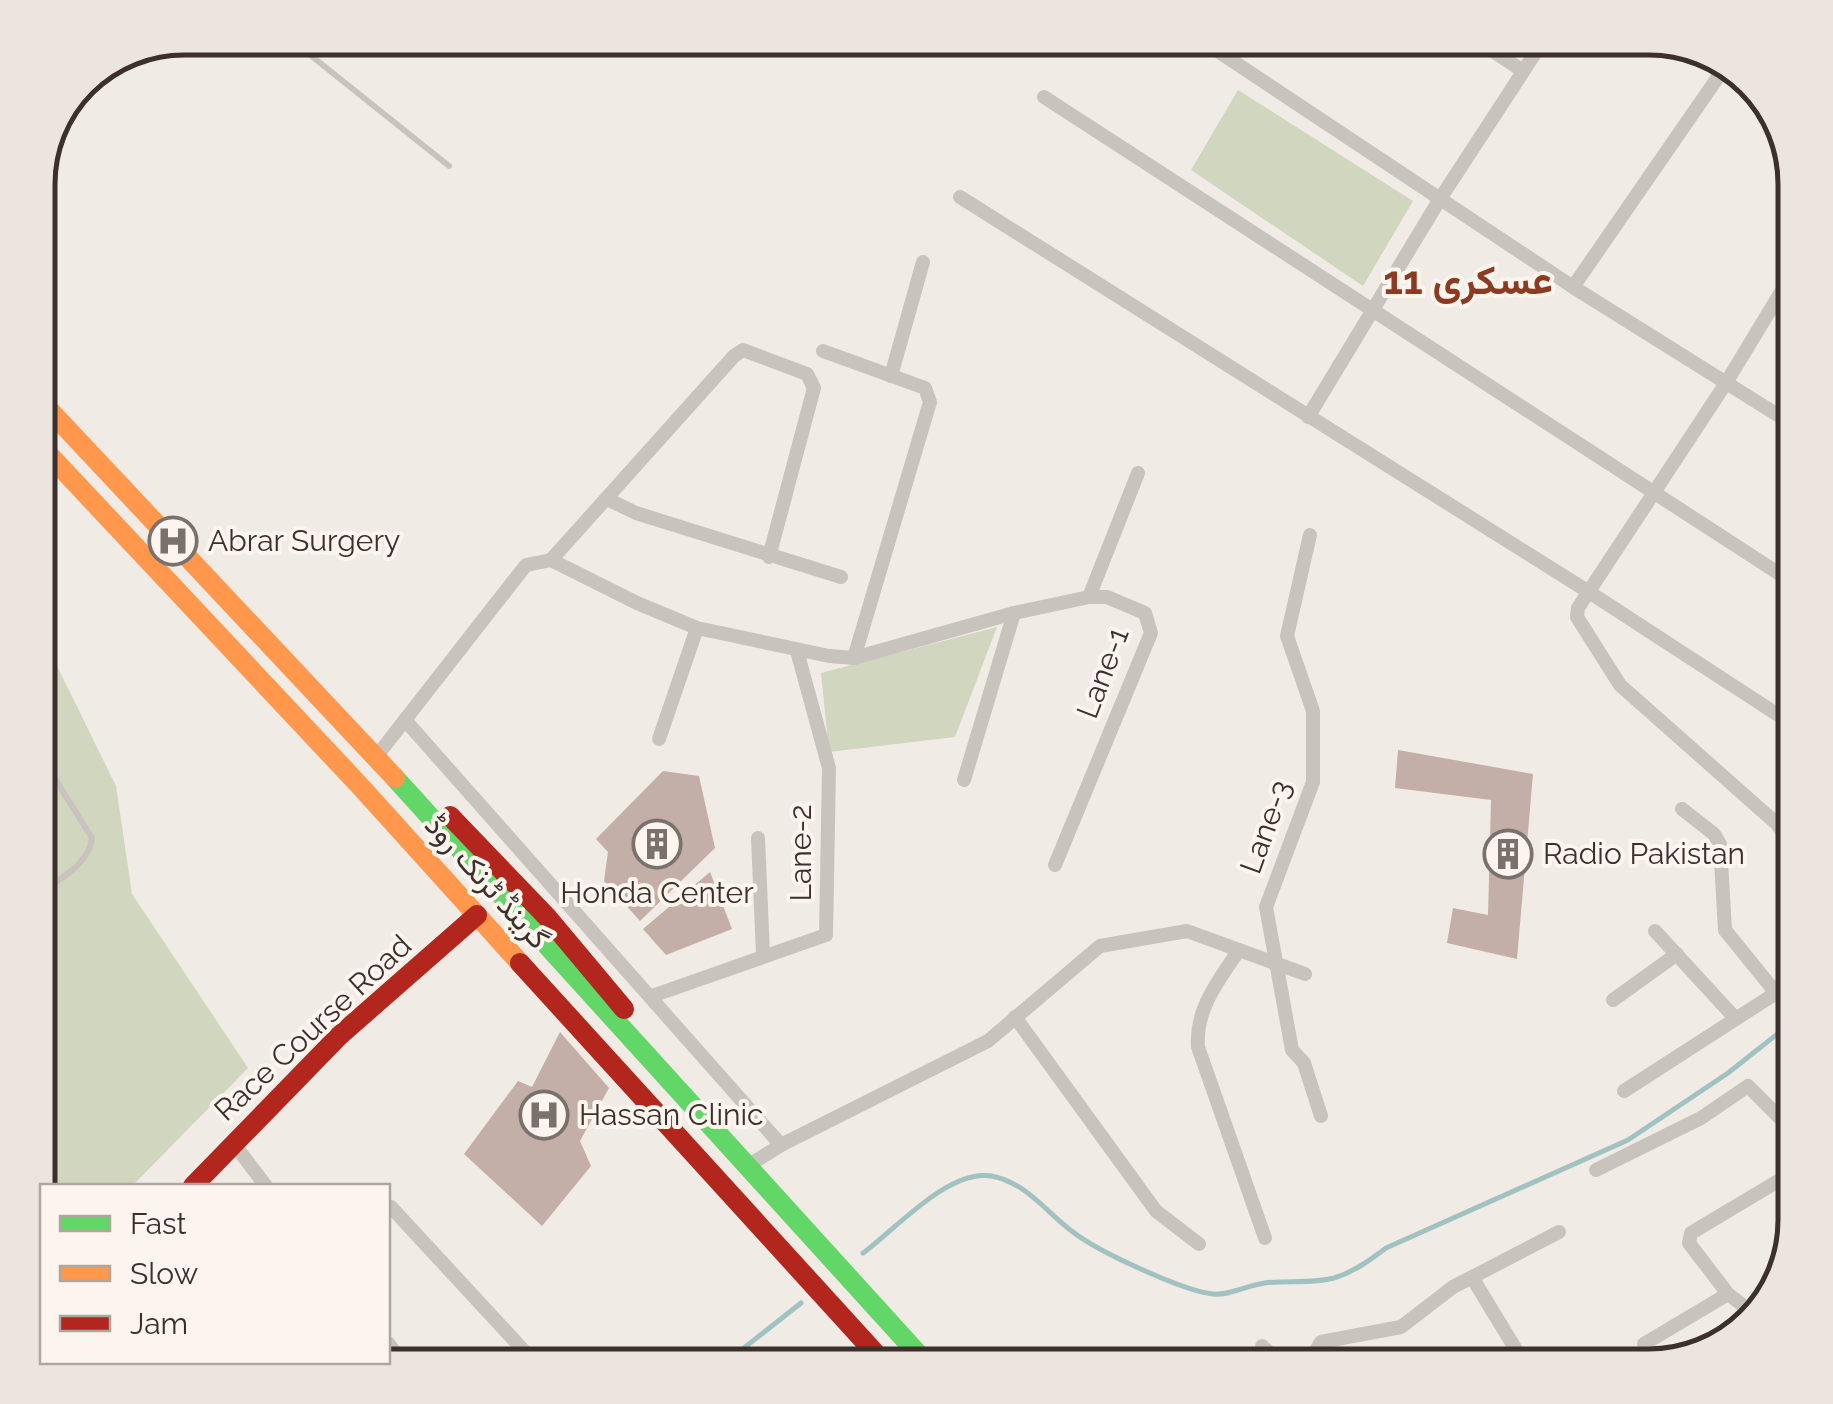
<svg xmlns="http://www.w3.org/2000/svg" width="1833" height="1404" font-family="Raleway,Vazirmatn,sans-serif">
  <style>
    .green { fill: #d1d6bf }
    .lines { fill: none; stroke-linecap: round; stroke-linejoin: round }
    .stream { stroke: #a1c2c1; stroke-width: 5 }
    .building { fill: #c3afa7 }
    .lane { stroke: #c9c3be; stroke-width: 6 }
    .street { stroke: #c9c3be; stroke-width: 14 }
    .fast { stroke: #63d668; stroke-width: 20 }
    .slow { stroke: #ff974d; stroke-width: 20 }
    .jam { stroke: #b3261e; stroke-width: 20 }
    .labels { text-anchor: middle; stroke-width: 8; stroke-linejoin: round; paint-order: stroke }
    .poi-label { font-size: 30px; fill: #3b302b; stroke: #fbf5ee; text-anchor: start }
    .street-label { font-size: 30px; fill: #3b302b; stroke: #fbf5ee }
    .district-label { font-size: 40px; font-weight: bold; fill: #8c3b22; stroke: #fbf5ee }
    .rim { fill: none; stroke: #3b302b; stroke-width: 5 }
  </style>
  <rect width="100%" height="100%" fill="#f0ebe5"/>
  <g class="green">
    <polygon points="1238,90 1413,201 1363,286 1191,170"/>
    <polygon points="997,627 955,737 829,752 821,673"/>
    <polygon points="38,645 56,664 116,786 132,894 248,1068 132,1186 42,1186 42,1246 38,1229"/>
  </g>
  <g class="lines">
    <g class="stream">
      <path d="M863 1253C895 1230 948 1169 991 1176 1026 1182 1047 1213 1073 1232 1097 1251 1183 1291 1213 1294 1229 1296 1248 1285 1265 1283 1287 1280 1312 1284 1334 1278 1354 1272 1370 1260 1386 1248L1628 1140 1728 1073 1795 1020"/>
      <polyline points="721,1366 801,1303"/>
    </g>
  </g>
  <g class="building">
    <polygon points="1398,750 1533,774 1517,959 1447,943 1453,908 1488,915 1491,800 1395,788"/>
    <polygon points="663,771 699,776 715,848 640,921 604,881 608,852 596,839"/>
    <polygon points="710,872 732,929 666,955 643,929"/>
    <polygon points="560,1032 609,1088 580,1141 591,1166 542,1226 464,1154 518,1081 532,1087"/>
  </g>
  <g class="lines">
    <g class="lane">
      <polyline points="289,38 449,166"/>
      <path d="M38 894C59 879 89 865 92 838L38 752"/>
    </g>
    <g class="street">
      <polyline points="1198,38 1573,287 1795,426"/>
      <polyline points="1473,38 1523,71"/>
      <polyline points="1044,97 1795,584"/>
      <polyline points="960,197 1589,592 1795,726"/>
      <polyline points="1795,269 1726,383 1578,608 1577,617 1620,685 1777,824 1790,843 1795,863"/>
      <polyline points="1573,287 1727,64"/>
      <polyline points="823,351 925,388 930,402 854,658"/>
      <polyline points="891,376 923,262"/>
      <polyline points="1308,417 1440,199 1545,38"/>
      <polyline points="607,499 636,513 841,577"/>
      <polyline points="1310,535 1287,636 1313,711 1313,782 1266,907 1292,1050 1304,1063 1321,1116"/>
      <polyline points="551,560 734,356 743,350 807,374 814,388 769,557"/>
      <polyline points="1089,597 1138,473"/>
      <polyline points="405,720 781,1145"/>
      <polyline points="659,739 697,628"/>
      <polyline points="376,757 526,565 551,560 637,603 697,628 829,656 854,658 1014,613 1089,597 1107,597 1145,613 1151,633 1055,865"/>
      <polyline points="964,780 1014,613"/>
      <polyline points="1682,809 1714,834 1720,844 1725,930 1776,993 1786,1001 1795,1001"/>
      <polyline points="758,838 763,954"/>
      <polyline points="1795,900 1795,880"/>
      <polyline points="1655,931 1735,1018"/>
      <path d="M1239 950C1219 980 1195 1009 1198 1047L1265 1238"/>
      <polyline points="652,996 826,935 829,768 797,651"/>
      <polyline points="1613,1000 1677,954"/>
      <polyline points="1015,1017 1156,1211 1199,1244"/>
      <polyline points="1624,1091 1776,993"/>
      <polyline points="234,1144 266,1186"/>
      <polyline points="746,1167 781,1145 988,1041 1100,946 1187,931 1305,974"/>
      <polyline points="1596,1170 1701,1118 1748,1086 1795,1133"/>
      <polyline points="388,1210 391,1207 538,1366"/>
      <polyline points="1473,1279 1526,1366"/>
      <polyline points="1757,1316 1728,1294 1689,1243 1691,1233 1795,1171"/>
      <polyline points="388,1343 405,1366"/>
      <polyline points="1644,1344 1728,1294"/>
      <polyline points="1262,1346 1284,1366"/>
      <polyline points="206,1362 211,1366"/>
      <polyline points="1307,1366 1321,1342 1401,1327 1453,1287 1559,1232"/>
    </g>
    <polyline class="fast" points="395,778 929,1366"/>
    <g class="slow">
      <polyline points="38,398 395,778"/>
      <polyline points="38,443 360,786 520,963"/>
    </g>
    <g class="jam">
      <polyline points="450,816 547,917 624,1009"/>
      <polyline points="520,963 887,1366"/>
      <polyline points="193,1186 339,1036 477,915"/>
    </g>
  </g>
  <defs>
    <g id="hospital-ring" transform="scale(2.5)"><circle r="9.5" fill="#fbf5ee" stroke="#7a716c" stroke-width="1.5"/><path d="M-5-5h3v3.5h4V-5h3V5h-3V1.5h-4V5h-3Z" fill="#7a716c"/></g>
    <g id="building-ring" transform="scale(2.5)"><circle r="9.5" fill="#fbf5ee" stroke="#7a716c" stroke-width="1.5"/><path d="M-4-6H4V6H1V3H-1V6H-4ZM-2.5-4.3h1.7v1.8h-1.7ZM.8-4.3h1.7v1.8H.8ZM-2.5-1h1.7V.8h-1.7ZM.8-1h1.7V.8H.8Z" fill="#7a716c"/></g>
  </defs>
  <g fill-rule="evenodd">
    <use href="#hospital-ring" x="173" y="541"/>
    <use href="#building-ring" x="657" y="844"/>
    <use href="#building-ring" x="1508" y="854"/>
    <use href="#hospital-ring" x="544" y="1115"/>
  </g>
  <g class="labels">
    <g class="poi-label">
      <text x="208" y="551">Abrar Surgery</text>
      <text x="1543" y="864">Radio Pakistan</text>
      <text x="657" y="903" text-anchor="middle">Honda Center</text>
      <text x="579" y="1125">Hassan Clinic</text>
    </g>
    <g class="street-label">
      <text transform="translate(1103 673) rotate(-69)" y="10">Lane-1</text>
      <text transform="translate(1266 827) rotate(-70)" y="10">Lane-3</text>
      <text transform="translate(801 853) rotate(-90)" y="10">Lane-2</text>
      <text transform="translate(487 882) rotate(48)" y="10">گرینڈ ٹرنک روڈ</text>
      <text transform="translate(313 1028) rotate(-43)" y="10">Race Course Road</text>
    </g>
    <g class="district-label">
      <text x="1468" y="294">عسکری 11</text>
    </g>
  </g>
  <path d="M0 0H1833V1404H0ZM184 55H1649A129 129 0 0 1 1778 184V1220A129 129 0 0 1 1649 1349H184A129 129 0 0 1 55 1220V184A129 129 0 0 1 184 55Z" fill="#ece5de" fill-rule="evenodd"/>
  <path class="rim" d="M184 55H1649A129 129 0 0 1 1778 184V1220A129 129 0 0 1 1649 1349H184A129 129 0 0 1 55 1220V184A129 129 0 0 1 184 55Z"/>
  <rect x="40" y="1184" width="350" height="180" fill="#fbf5ee" stroke="#aea6a0" stroke-width="2.5"/>
  <rect x="60" y="1216" width="50" height="15" fill="#63d668" stroke="#aea6a0" stroke-width="2.5"/>
  <text x="130" y="1234" font-size="30" fill="#3b302b">Fast</text>
  <rect x="60" y="1266" width="50" height="15" fill="#ff974d" stroke="#aea6a0" stroke-width="2.5"/>
  <text x="130" y="1284" font-size="30" fill="#3b302b">Slow</text>
  <rect x="60" y="1316" width="50" height="15" fill="#b3261e" stroke="#aea6a0" stroke-width="2.5"/>
  <text x="130" y="1334" font-size="30" fill="#3b302b">Jam</text>
</svg>
